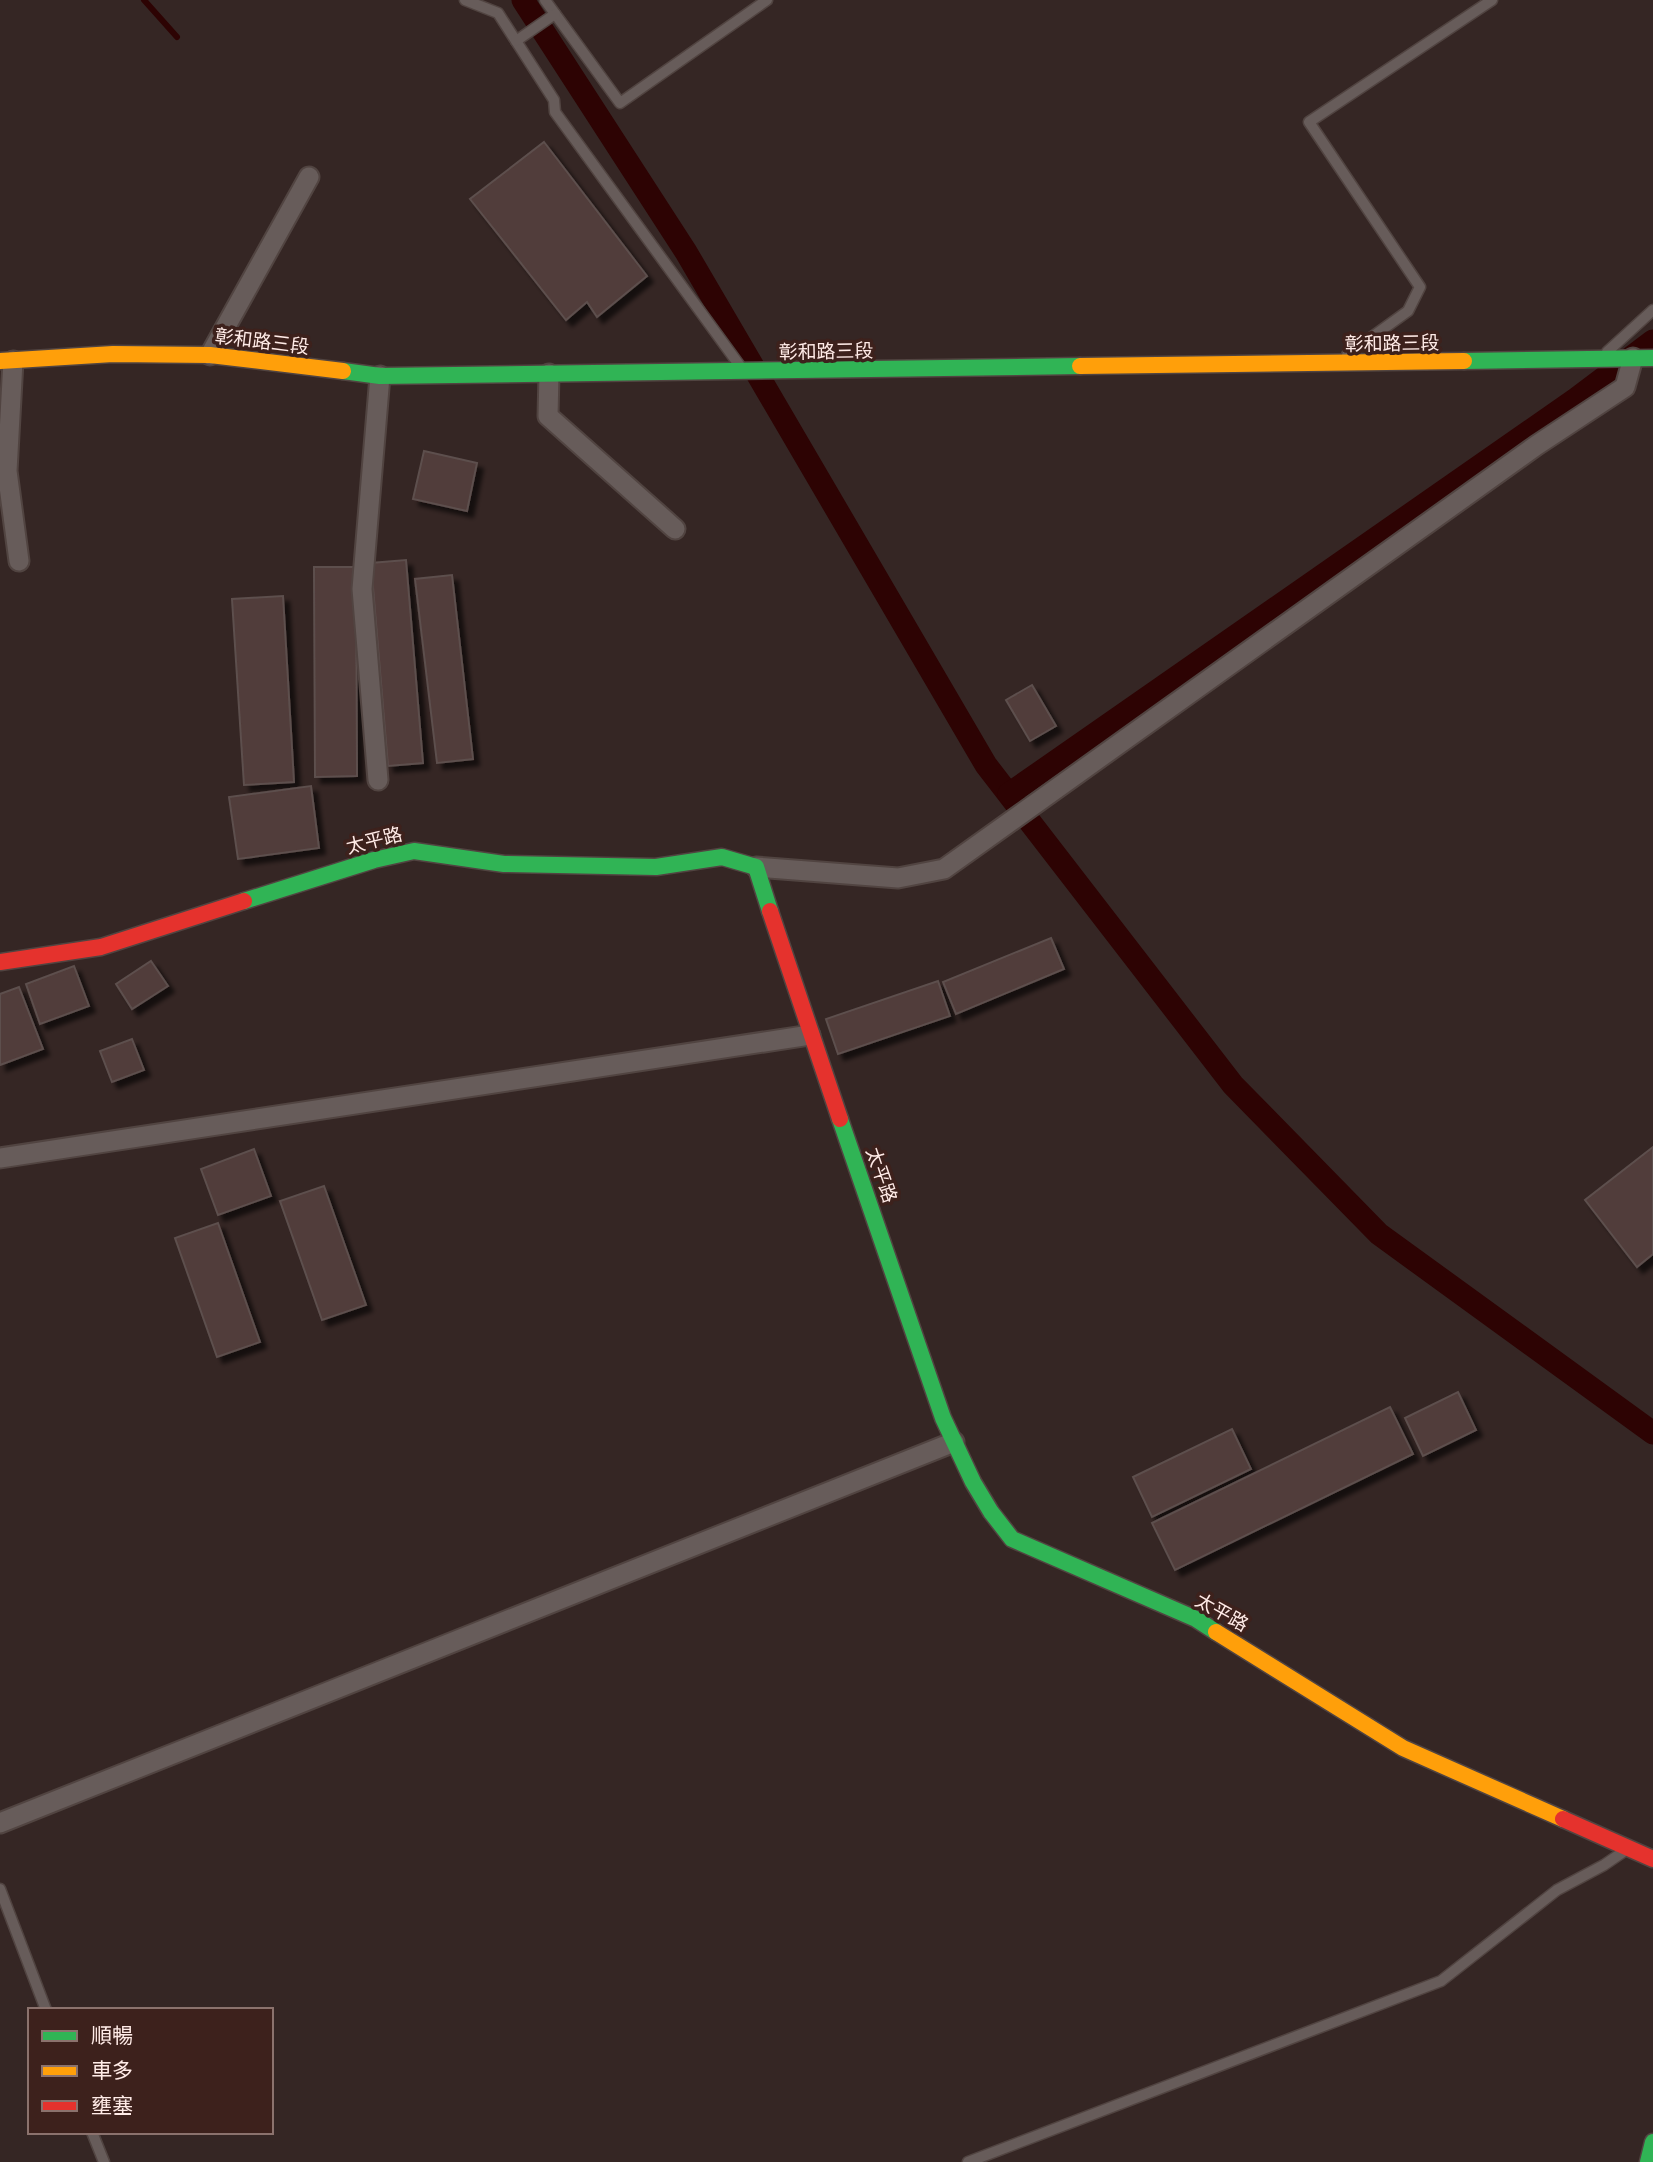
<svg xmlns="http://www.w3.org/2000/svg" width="1653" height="2162" font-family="Overpass,'Noto Sans TC',sans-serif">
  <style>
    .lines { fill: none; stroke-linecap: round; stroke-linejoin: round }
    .stream { stroke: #2d0303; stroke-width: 6 }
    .canal { stroke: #2d0303; stroke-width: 23 }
    .building { fill: #513c3a; stroke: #5d4f4d; stroke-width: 2; filter: url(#shadow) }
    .lane-casing { stroke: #514441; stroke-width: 13 }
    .street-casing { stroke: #514441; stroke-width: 23 }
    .fast-casing { stroke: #514441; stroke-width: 19 }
    .slow-casing { stroke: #514441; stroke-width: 19 }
    .jam-casing { stroke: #514441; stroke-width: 19 }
    .lane { stroke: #675c5a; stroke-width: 10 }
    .street { stroke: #675c5a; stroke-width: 19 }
    .fast { stroke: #30b455; stroke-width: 16 }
    .slow { stroke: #ff9f0a; stroke-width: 16 }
    .jam { stroke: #e5322d; stroke-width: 16 }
    .labels { text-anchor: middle; stroke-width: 7; stroke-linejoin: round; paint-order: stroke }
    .street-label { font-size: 19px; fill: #ffebe7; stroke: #3d211c }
  </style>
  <defs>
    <filter id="shadow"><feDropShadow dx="6" dy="6" stdDeviation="2" flood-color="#0009"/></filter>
  </defs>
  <rect width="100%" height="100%" fill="#352624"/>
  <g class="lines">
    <polyline class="stream" points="144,0 177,37"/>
    <g class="canal">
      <polyline points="523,0 686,252 986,765 1233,1085 1379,1234 1653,1433"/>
      <polyline points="1009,794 1576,399 1653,341"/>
    </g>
  </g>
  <g class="building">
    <polygon points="544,142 647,276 597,317 587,302 566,320 470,199"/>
    <polygon points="424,451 477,463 467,511 413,499"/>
    <polygon points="406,560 423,763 388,766 371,563"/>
    <polygon points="314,567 356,567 357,776 315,777"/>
    <polygon points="452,575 473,759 437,763 415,579"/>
    <polygon points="283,596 294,782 244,785 232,599"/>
    <polygon points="1032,685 1056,726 1030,741 1006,700"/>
    <polygon points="311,786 319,848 238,859 229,797"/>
    <polygon points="1051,938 1064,969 956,1014 943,982"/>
    <polygon points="151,961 168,986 132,1009 116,984"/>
    <polygon points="74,966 89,1006 40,1024 26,984"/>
    <polygon points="938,981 950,1016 838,1054 826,1019"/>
    <polygon points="19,987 43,1049 0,1065 0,994"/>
    <polygon points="132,1039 144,1070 112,1082 100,1051"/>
    <polygon points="1653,1147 1653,1254 1637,1267 1585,1200"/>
    <polygon points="254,1149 271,1196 218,1215 201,1169"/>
    <polygon points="324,1186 366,1305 322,1320 280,1201"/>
    <polygon points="218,1223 260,1342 217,1357 175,1238"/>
    <polygon points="1458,1392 1476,1430 1423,1456 1405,1418"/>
    <polygon points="1390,1407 1413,1454 1175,1570 1152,1523"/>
    <polygon points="1232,1429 1251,1469 1152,1517 1133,1477"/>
  </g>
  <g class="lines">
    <g class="lane-casing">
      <g id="lane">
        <polyline points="465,0 498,13 554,100 555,112 740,366"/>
        <polyline points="545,0 620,103 767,0"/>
        <polyline points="516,41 555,14"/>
        <polyline points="1607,352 1653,310"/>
        <polyline points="1347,355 1408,311 1420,287 1309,122 1492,0"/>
        <polyline points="0,1889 46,2010"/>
        <polyline points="92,2132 104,2162"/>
        <polyline points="968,2162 1441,1981 1557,1890 1604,1865 1623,1852"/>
      </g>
    </g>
    <g class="street-casing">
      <g id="street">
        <polyline points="210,355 309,177"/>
        <polyline points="13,361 7,471 19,561"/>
        <polyline points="549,374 548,416 675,529"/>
        <polyline points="378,780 362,589 380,376"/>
        <polyline points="756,867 898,878 944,869 1537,445 1625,387 1633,358"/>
        <polyline points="0,1158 810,1035"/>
        <polyline points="0,1823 954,1442"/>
      </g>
    </g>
    <g class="fast-casing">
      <g id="fast">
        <polyline points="1464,361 1653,358"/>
        <polyline points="343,371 380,376 1080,366"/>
        <polyline points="244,901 374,860 414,851 504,864 656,867 722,857 756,867 770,911"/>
        <polyline points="840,1119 943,1418 973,1482 991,1512 1012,1539 1196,1619 1216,1632"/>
        <polyline points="1648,2162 1653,2142"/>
      </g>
    </g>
    <g class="slow-casing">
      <g id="slow">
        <polyline points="0,361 113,354 210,355 343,371"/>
        <polyline points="1080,366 1464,361"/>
        <polyline points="1216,1632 1403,1748 1563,1819"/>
      </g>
    </g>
    <g class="jam-casing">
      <g id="jam">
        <polyline points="770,911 840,1119"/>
        <polyline points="0,962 101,947 244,901"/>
        <polyline points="1563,1819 1653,1859"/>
      </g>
    </g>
    <use href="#lane" class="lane"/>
    <use href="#street" class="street"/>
    <use href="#fast" class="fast"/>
    <use href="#slow" class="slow"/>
    <use href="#jam" class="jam"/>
  </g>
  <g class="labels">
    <g class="street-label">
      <text transform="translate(262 341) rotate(7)" y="7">彰和路三段</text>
      <text transform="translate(1392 343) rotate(-1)" y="7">彰和路三段</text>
      <text transform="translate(826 351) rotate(-1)" y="7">彰和路三段</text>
      <text transform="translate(374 840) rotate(-14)" y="7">太平路</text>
      <text transform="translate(882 1175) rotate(71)" y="7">太平路</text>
      <text transform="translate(1222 1612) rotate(29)" y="7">太平路</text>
    </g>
  </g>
  <rect x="28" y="2008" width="245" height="126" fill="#3d211c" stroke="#8b726d" stroke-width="2"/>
  <rect x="42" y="2031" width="35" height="10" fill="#30b455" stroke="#8b726d" stroke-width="2"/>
  <text x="91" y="2043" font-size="21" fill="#ffebe7">順暢</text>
  <rect x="42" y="2066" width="35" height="10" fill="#ff9f0a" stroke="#8b726d" stroke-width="2"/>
  <text x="91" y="2078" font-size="21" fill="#ffebe7">車多</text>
  <rect x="42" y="2101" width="35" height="10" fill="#e5322d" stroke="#8b726d" stroke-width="2"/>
  <text x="91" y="2113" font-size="21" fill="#ffebe7">壅塞</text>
</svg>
